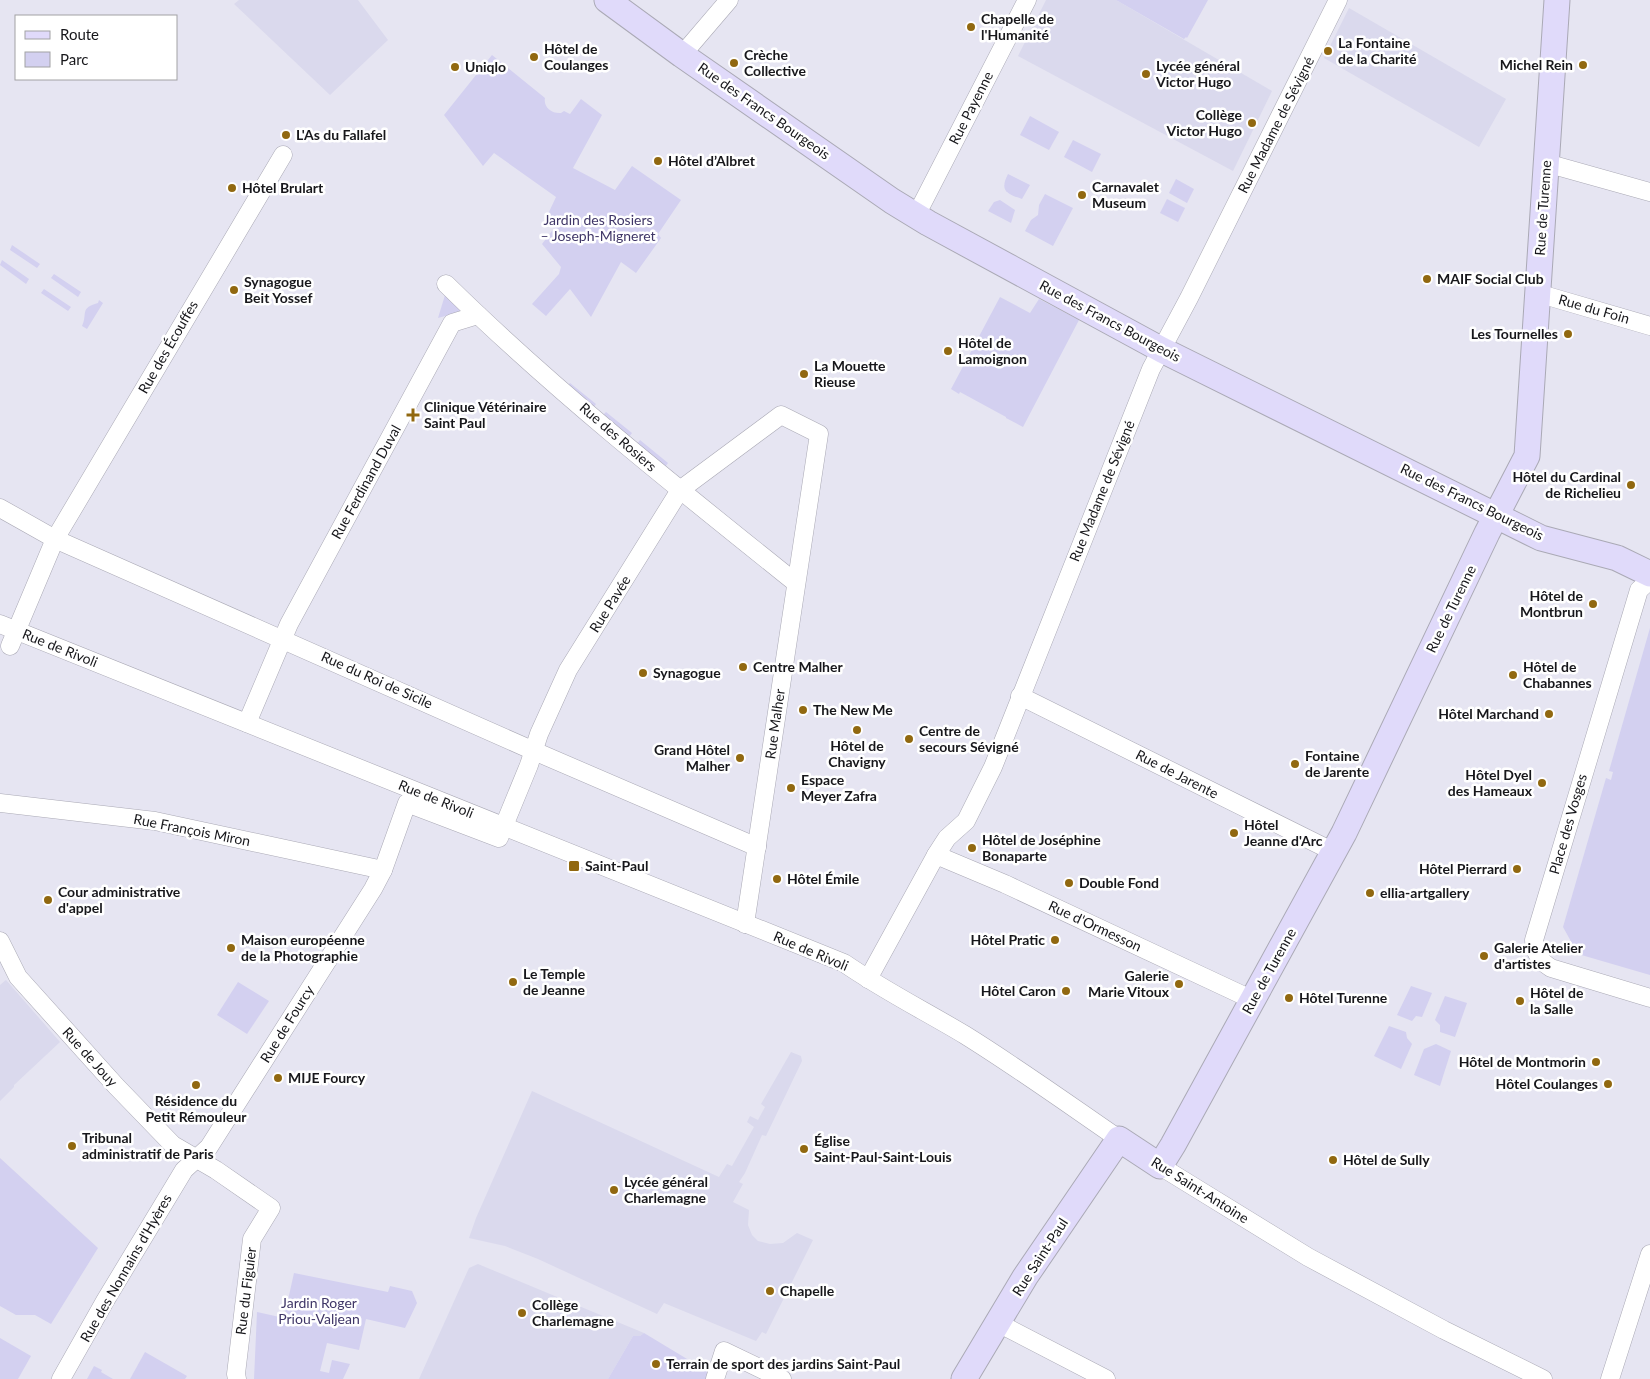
<svg xmlns="http://www.w3.org/2000/svg" width="1650" height="1379" font-family="Lato,sans-serif">
  <style>
    .built { fill: #dad9ed }
    .green { fill: #d3d0f0 }
    .lines { fill: none; stroke-linecap: round; stroke-linejoin: round }
    .street-casing { stroke: #aaa9b5; stroke-width: 19 }
    .secondary-casing { stroke: #aaa9b5; stroke-width: 27 }
    .street { stroke: #fff; stroke-width: 18 }
    .secondary { stroke: #e0dafa; stroke-width: 25 }
    .poi-dot { fill: #916810; stroke: #fff; stroke-width: 2 }
    .labels { text-anchor: middle; stroke-width: 5; stroke-linejoin: round; paint-order: stroke }
    .poi-label { font-size: 14px; font-weight: bold; fill: #17171b; stroke: #fff; text-anchor: start }
    .street-label { font-size: 14px; fill: #17171b; stroke: #fff }
    .park-label { font-size: 14px; fill: #3f3667; stroke: #fff }
  </style>
  <rect width="100%" height="100%" fill="#e6e5f2"/>
  <g class="built">
    <polygon points="239,0 358,0 388,40 330,95 234,4"/>
    <polygon points="1046,0 1116,0 1272,91 1233,171 1018,56"/>
    <polygon points="1349,8 1506,99 1479,147 1324,58"/>
    <polygon points="6,980 60,1042 14,1085 14,1087 0,1101 0,985"/>
    <polygon points="791,1052 801,1056 802,1061 766,1136 762,1135 758,1144 745,1173 739,1182 743,1184 733,1202 749,1210 748,1225 752,1235 758,1241 770,1244 783,1243 797,1233 813,1240 766,1334 762,1332 756,1341 664,1303 657,1314 538,1259 505,1246 469,1238 476,1218 532,1091 719,1177 727,1164 732,1166 754,1127 747,1122 750,1116 758,1120 765,1107 761,1104"/>
    <polygon points="478,1264 562,1299 644,1333 640,1336 633,1336 608,1379 419,1379 469,1268"/>
  </g>
  <g class="green">
    <polygon points="1116,0 1208,0 1187,38 1186,37 1184,39"/>
    <path d="M492 55 545 98C543 107 552 114 561 113L564 111 570 114 581 99 602 115 573 168 615 190 632 166 681 200 658 234 661 238 636 273 621 262 591 317 570 289 546 316 532 304 559 274 561 267 542 244 558 223 548 214 556 197 494 153 483 166 444 115Z"/>
    <polygon points="1030,116 1059,132 1049,150 1020,135"/>
    <polygon points="1073,140 1101,154 1092,172 1064,157"/>
    <path d="M1008 174 1030 185 1022 199C1005 193 1000 190 1008 174Z"/>
    <polygon points="1176,179 1194,189 1187,203 1169,193"/>
    <polygon points="1045,194 1073,208 1053,246 1025,231 1031,220 1038,215 1039,205"/>
    <polygon points="1167,199 1185,208 1178,222 1160,213"/>
    <polygon points="1000,200 1015,210 1011,223 988,211 994,202"/>
    <polygon points="12,245 40,264 37,268 10,250"/>
    <polygon points="2,260 29,279 26,284 0,265"/>
    <polygon points="54,274 81,292 78,297 51,278"/>
    <polygon points="44,289 71,307 68,311 41,293"/>
    <polygon points="445,295 463,311 438,318"/>
    <polygon points="1000,297 1030,313 1039,299 1079,320 1023,427 1006,418 1006,417 960,392 959,394 951,389"/>
    <path d="M99 300 103 303 87 329 82 326C88 314 79 308 98 303Z"/>
    <polygon points="570,383 596,404 594,407 567,386"/>
    <polygon points="606,412 632,433 629,437 603,415"/>
    <polygon points="640,440 668,463 665,467 637,444"/>
    <polygon points="1650,628 1650,975 1578,954 1563,927 1606,778 1611,780 1613,772 1609,771"/>
    <polygon points="238,982 269,1001 247,1034 217,1015"/>
    <polygon points="1411,986 1432,993 1422,1017 1416,1016 1412,1021 1397,1015"/>
    <polygon points="1445,996 1467,1003 1455,1037 1440,1032 1440,1025 1435,1020"/>
    <polygon points="1389,1026 1406,1032 1407,1038 1412,1044 1401,1069 1374,1056"/>
    <polygon points="1436,1044 1451,1051 1440,1086 1414,1075 1424,1049"/>
    <polygon points="0,1158 98,1248 51,1324 35,1315 16,1315 0,1306"/>
    <polygon points="294,1273 388,1292 390,1286 412,1291 417,1303 405,1328 366,1319 359,1350 327,1343 320,1371 329,1373 332,1360 350,1364 343,1379 254,1379 257,1312 284,1318"/>
    <polygon points="644,1333 712,1374 709,1379 608,1379 633,1336 640,1336"/>
    <polygon points="0,1338 31,1356 18,1379 0,1379"/>
    <polygon points="145,1352 187,1376 185,1379 130,1379"/>
    <polygon points="94,1366 102,1370 101,1372 113,1379 87,1379"/>
  </g>
  <g class="lines">
    <g class="street-casing">
      <g id="street">
        <polyline points="682,55 729,0"/>
        <polyline points="1546,163 1650,192"/>
        <polyline points="915,215 922,204 1027,0"/>
        <path d="M446 284C555 391 676 487 796 583"/>
        <polyline points="1537,293 1650,326"/>
        <polyline points="0,508 55,539 73,547 534,751 757,847"/>
        <path d="M1650 580 1639 590 1534 940C1534 953 1540 961 1551 968L1650 998"/>
        <path d="M0 624 844 963C883 990 925 1011 965 1035 1018 1068 1068 1104 1119 1139"/>
        <polyline points="10,646 55,539 283,155"/>
        <polyline points="1020,696 1334,852"/>
        <polyline points="247,723 289,624 452,323 478,315"/>
        <polyline points="0,803 155,821 383,870"/>
        <polyline points="936,855 1005,884 1253,1000"/>
        <polyline points="0,941 18,977 116,1086 173,1145 216,1170 271,1208 252,1239 236,1374 237,1379"/>
        <polyline points="868,979 936,855 947,838 966,821 993,767 1151,369 1189,298 1338,0"/>
        <polyline points="1160,1166 1308,1257 1444,1330 1543,1379"/>
        <polyline points="998,1323 1106,1379"/>
        <polyline points="61,1379 105,1301 184,1170 209,1147 373,889 383,870 407,803 499,838 529,765 539,734 568,670 680,490 781,415 819,434 745,924"/>
        <polyline points="715,1379 724,1351 782,1379"/>
        <polyline points="1610,1379 1650,1254"/>
      </g>
    </g>
    <g class="secondary-casing">
      <g id="secondary">
        <polyline points="607,0 682,55 892,201 928,223 1162,350 1541,538 1617,558 1650,574"/>
        <polyline points="964,1379 1025,1277 1119,1139 1160,1166 1173,1145 1344,833 1487,533 1527,456 1557,0"/>
      </g>
    </g>
    <use href="#street" class="street"/>
    <use href="#secondary" class="secondary"/>
  </g>
  <g class="poi-dot">
    <circle cx="971" cy="27" r="5"/>
    <circle cx="1328" cy="51" r="5"/>
    <circle cx="534" cy="57" r="5"/>
    <circle cx="734" cy="63" r="5"/>
    <circle cx="1583" cy="65" r="5"/>
    <circle cx="455" cy="67" r="5"/>
    <circle cx="1146" cy="74" r="5"/>
    <circle cx="1252" cy="123" r="5"/>
    <circle cx="286" cy="135" r="5"/>
    <circle cx="658" cy="161" r="5"/>
    <circle cx="232" cy="188" r="5"/>
    <circle cx="1082" cy="195" r="5"/>
    <circle cx="1427" cy="279" r="5"/>
    <circle cx="234" cy="290" r="5"/>
    <circle cx="1568" cy="334" r="5"/>
    <circle cx="948" cy="351" r="5"/>
    <circle cx="804" cy="374" r="5"/>
    <path d="M410.5 407.5h5v5h5v5h-5v5h-5v-5h-5v-5h5z"/>
    <circle cx="1631" cy="485" r="5"/>
    <circle cx="1593" cy="604" r="5"/>
    <circle cx="743" cy="667" r="5"/>
    <circle cx="643" cy="673" r="5"/>
    <circle cx="1513" cy="675" r="5"/>
    <circle cx="803" cy="710" r="5"/>
    <circle cx="1549" cy="714" r="5"/>
    <circle cx="857" cy="730" r="5"/>
    <circle cx="909" cy="739" r="5"/>
    <circle cx="740" cy="758" r="5"/>
    <circle cx="1295" cy="764" r="5"/>
    <circle cx="1542" cy="783" r="5"/>
    <circle cx="791" cy="788" r="5"/>
    <circle cx="1234" cy="833" r="5"/>
    <circle cx="972" cy="848" r="5"/>
    <rect x="568" y="860" width="12" height="12" rx="2.5"/>
    <circle cx="1517" cy="869" r="5"/>
    <circle cx="777" cy="879" r="5"/>
    <circle cx="1069" cy="883" r="5"/>
    <circle cx="1370" cy="893" r="5"/>
    <circle cx="48" cy="900" r="5"/>
    <circle cx="1055" cy="940" r="5"/>
    <circle cx="231" cy="948" r="5"/>
    <circle cx="1484" cy="956" r="5"/>
    <circle cx="513" cy="982" r="5"/>
    <circle cx="1179" cy="984" r="5"/>
    <circle cx="1066" cy="991" r="5"/>
    <circle cx="1289" cy="998" r="5"/>
    <circle cx="1520" cy="1001" r="5"/>
    <circle cx="1596" cy="1062" r="5"/>
    <circle cx="278" cy="1078" r="5"/>
    <circle cx="1608" cy="1084" r="5"/>
    <circle cx="196" cy="1085" r="5"/>
    <circle cx="72" cy="1146" r="5"/>
    <circle cx="804" cy="1149" r="5"/>
    <circle cx="1333" cy="1160" r="5"/>
    <circle cx="614" cy="1190" r="5"/>
    <circle cx="770" cy="1291" r="5"/>
    <circle cx="522" cy="1313" r="5"/>
    <circle cx="656" cy="1364" r="5"/>
  </g>
  <g class="labels">
    <g class="poi-label">
      <text x="981" y="24">Chapelle de<tspan x="981" dy="16">l'Humanité</tspan></text>
      <text x="1338" y="48">La Fontaine<tspan x="1338" dy="16">de la Charité</tspan></text>
      <text x="544" y="54">Hôtel de<tspan x="544" dy="16">Coulanges</tspan></text>
      <text x="744" y="60">Crèche<tspan x="744" dy="16">Collective</tspan></text>
      <text x="1573" y="70" text-anchor="end">Michel Rein</text>
      <text x="1156" y="71">Lycée général<tspan x="1156" dy="16">Victor Hugo</tspan></text>
      <text x="465" y="72">Uniqlo</text>
      <text x="1242" y="120" text-anchor="end">Collège<tspan x="1242" dy="16">Victor Hugo</tspan></text>
      <text x="296" y="140">L'As du Fallafel</text>
      <text x="668" y="166">Hôtel d’Albret</text>
      <text x="1092" y="192">Carnavalet<tspan x="1092" dy="16">Museum</tspan></text>
      <text x="242" y="193">Hôtel Brulart</text>
      <text x="1437" y="284">MAIF Social Club</text>
      <text x="244" y="287">Synagogue<tspan x="244" dy="16">Beit Yossef</tspan></text>
      <text x="1558" y="339" text-anchor="end">Les Tournelles</text>
      <text x="958" y="348">Hôtel de<tspan x="958" dy="16">Lamoignon</tspan></text>
      <text x="814" y="371">La Mouette<tspan x="814" dy="16">Rieuse</tspan></text>
      <text x="424" y="412">Clinique Vétérinaire<tspan x="424" dy="16">Saint Paul</tspan></text>
      <text x="1621" y="482" text-anchor="end">Hôtel du Cardinal<tspan x="1621" dy="16">de Richelieu</tspan></text>
      <text x="1583" y="601" text-anchor="end">Hôtel de<tspan x="1583" dy="16">Montbrun</tspan></text>
      <text x="753" y="672">Centre Malher</text>
      <text x="1523" y="672">Hôtel de<tspan x="1523" dy="16">Chabannes</tspan></text>
      <text x="653" y="678">Synagogue</text>
      <text x="813" y="715">The New Me</text>
      <text x="1539" y="719" text-anchor="end">Hôtel Marchand</text>
      <text x="919" y="736">Centre de<tspan x="919" dy="16">secours Sévigné</tspan></text>
      <text x="857" y="751" text-anchor="middle">Hôtel de<tspan x="857" dy="16">Chavigny</tspan></text>
      <text x="730" y="755" text-anchor="end">Grand Hôtel<tspan x="730" dy="16">Malher</tspan></text>
      <text x="1305" y="761">Fontaine<tspan x="1305" dy="16">de Jarente</tspan></text>
      <text x="1532" y="780" text-anchor="end">Hôtel Dyel<tspan x="1532" dy="16">des Hameaux</tspan></text>
      <text x="801" y="785">Espace<tspan x="801" dy="16">Meyer Zafra</tspan></text>
      <text x="1244" y="830">Hôtel<tspan x="1244" dy="16">Jeanne d'Arc</tspan></text>
      <text x="982" y="845">Hôtel de Joséphine<tspan x="982" dy="16">Bonaparte</tspan></text>
      <text x="585" y="871">Saint-Paul</text>
      <text x="1507" y="874" text-anchor="end">Hôtel Pierrard</text>
      <text x="787" y="884">Hôtel Émile</text>
      <text x="1079" y="888">Double Fond</text>
      <text x="58" y="897">Cour administrative<tspan x="58" dy="16">d'appel</tspan></text>
      <text x="1380" y="898">ellia-artgallery</text>
      <text x="241" y="945">Maison européenne<tspan x="241" dy="16">de la Photographie</tspan></text>
      <text x="1045" y="945" text-anchor="end">Hôtel Pratic</text>
      <text x="1494" y="953">Galerie Atelier<tspan x="1494" dy="16">d'artistes</tspan></text>
      <text x="523" y="979">Le Temple<tspan x="523" dy="16">de Jeanne</tspan></text>
      <text x="1169" y="981" text-anchor="end">Galerie<tspan x="1169" dy="16">Marie Vitoux</tspan></text>
      <text x="1056" y="996" text-anchor="end">Hôtel Caron</text>
      <text x="1530" y="998">Hôtel de<tspan x="1530" dy="16">la Salle</tspan></text>
      <text x="1299" y="1003">Hôtel Turenne</text>
      <text x="1586" y="1067" text-anchor="end">Hôtel de Montmorin</text>
      <text x="288" y="1083">MIJE Fourcy</text>
      <text x="1598" y="1089" text-anchor="end">Hôtel Coulanges</text>
      <text x="196" y="1106" text-anchor="middle">Résidence du<tspan x="196" dy="16">Petit Rémouleur</tspan></text>
      <text x="82" y="1143">Tribunal<tspan x="82" dy="16">administratif de Paris</tspan></text>
      <text x="814" y="1146">Église<tspan x="814" dy="16">Saint-Paul-Saint-Louis</tspan></text>
      <text x="1343" y="1165">Hôtel de Sully</text>
      <text x="624" y="1187">Lycée général<tspan x="624" dy="16">Charlemagne</tspan></text>
      <text x="780" y="1296">Chapelle</text>
      <text x="532" y="1310">Collège<tspan x="532" dy="16">Charlemagne</tspan></text>
      <text x="666" y="1369">Terrain de sport des jardins Saint-Paul</text>
    </g>
    <g class="street-label">
      <text transform="translate(971 108) rotate(-63)" y="5">Rue Payenne</text>
      <text transform="translate(764 111) rotate(35)" y="5">Rue des Francs Bourgeois</text>
      <text transform="translate(1276 125) rotate(-63)" y="5">Rue Madame de Sévigné</text>
      <text transform="translate(1543 208) rotate(-86)" y="5">Rue de Turenne</text>
      <text transform="translate(1594 309) rotate(16)" y="5">Rue du Foin</text>
      <text transform="translate(1110 321) rotate(28)" y="5">Rue des Francs Bourgeois</text>
      <text transform="translate(168 347) rotate(-60)" y="5">Rue des Écouffes</text>
      <text transform="translate(618 437) rotate(41)" y="5">Rue des Rosiers</text>
      <text transform="translate(366 482) rotate(-61)" y="5">Rue Ferdinand Duval</text>
      <text transform="translate(1102 491) rotate(-68)" y="5">Rue Madame de Sévigné</text>
      <text transform="translate(1472 502) rotate(26)" y="5">Rue des Francs Bourgeois</text>
      <text transform="translate(610 604) rotate(-58)" y="5">Rue Pavée</text>
      <text transform="translate(1451 609) rotate(-64)" y="5">Rue de Turenne</text>
      <text transform="translate(60 648) rotate(22)" y="5">Rue de Rivoli</text>
      <text transform="translate(377 680) rotate(24)" y="5">Rue du Roi de Sicile</text>
      <text transform="translate(775 724) rotate(-82)" y="5">Rue Malher</text>
      <text transform="translate(1177 774) rotate(27)" y="5">Rue de Jarente</text>
      <text transform="translate(436 799) rotate(22)" y="5">Rue de Rivoli</text>
      <text transform="translate(1568 824) rotate(-74)" y="5">Place des Vosges</text>
      <text transform="translate(192 830) rotate(11)" y="5">Rue François Miron</text>
      <text transform="translate(1095 926) rotate(25)" y="5">Rue d'Ormesson</text>
      <text transform="translate(811 951) rotate(23)" y="5">Rue de Rivoli</text>
      <text transform="translate(1269 971) rotate(-61)" y="5">Rue de Turenne</text>
      <text transform="translate(287 1024) rotate(-58)" y="5">Rue de Fourcy</text>
      <text transform="translate(90 1057) rotate(48)" y="5">Rue de Jouy</text>
      <text transform="translate(1200 1190) rotate(32)" y="5">Rue Saint-Antoine</text>
      <text transform="translate(1040 1257) rotate(-57)" y="5">Rue Saint-Paul</text>
      <text transform="translate(126 1268) rotate(-60)" y="5">Rue des Nonnains d'Hyères</text>
      <text transform="translate(246 1291) rotate(-83)" y="5">Rue du Figuier</text>
    </g>
    <g class="park-label">
      <text x="598" y="225">Jardin des Rosiers<tspan x="598" dy="16">– Joseph-Migneret</tspan></text>
      <text x="319" y="1308">Jardin Roger<tspan x="319" dy="16">Priou-Valjean</tspan></text>
    </g>
  </g>
  <rect x="15" y="15" width="162" height="65" fill="#ffffff" stroke="#a2a2a4"/>
  <rect x="25" y="31" width="25" height="8" fill="#e0dafa" stroke="#a2a2a4"/>
  <text x="60" y="40" font-size="15" fill="#17171b">Route</text>
  <rect x="25" y="52" width="25" height="15" fill="#d3d0f0" stroke="#a2a2a4"/>
  <text x="60" y="65" font-size="15" fill="#17171b">Parc</text>
</svg>
